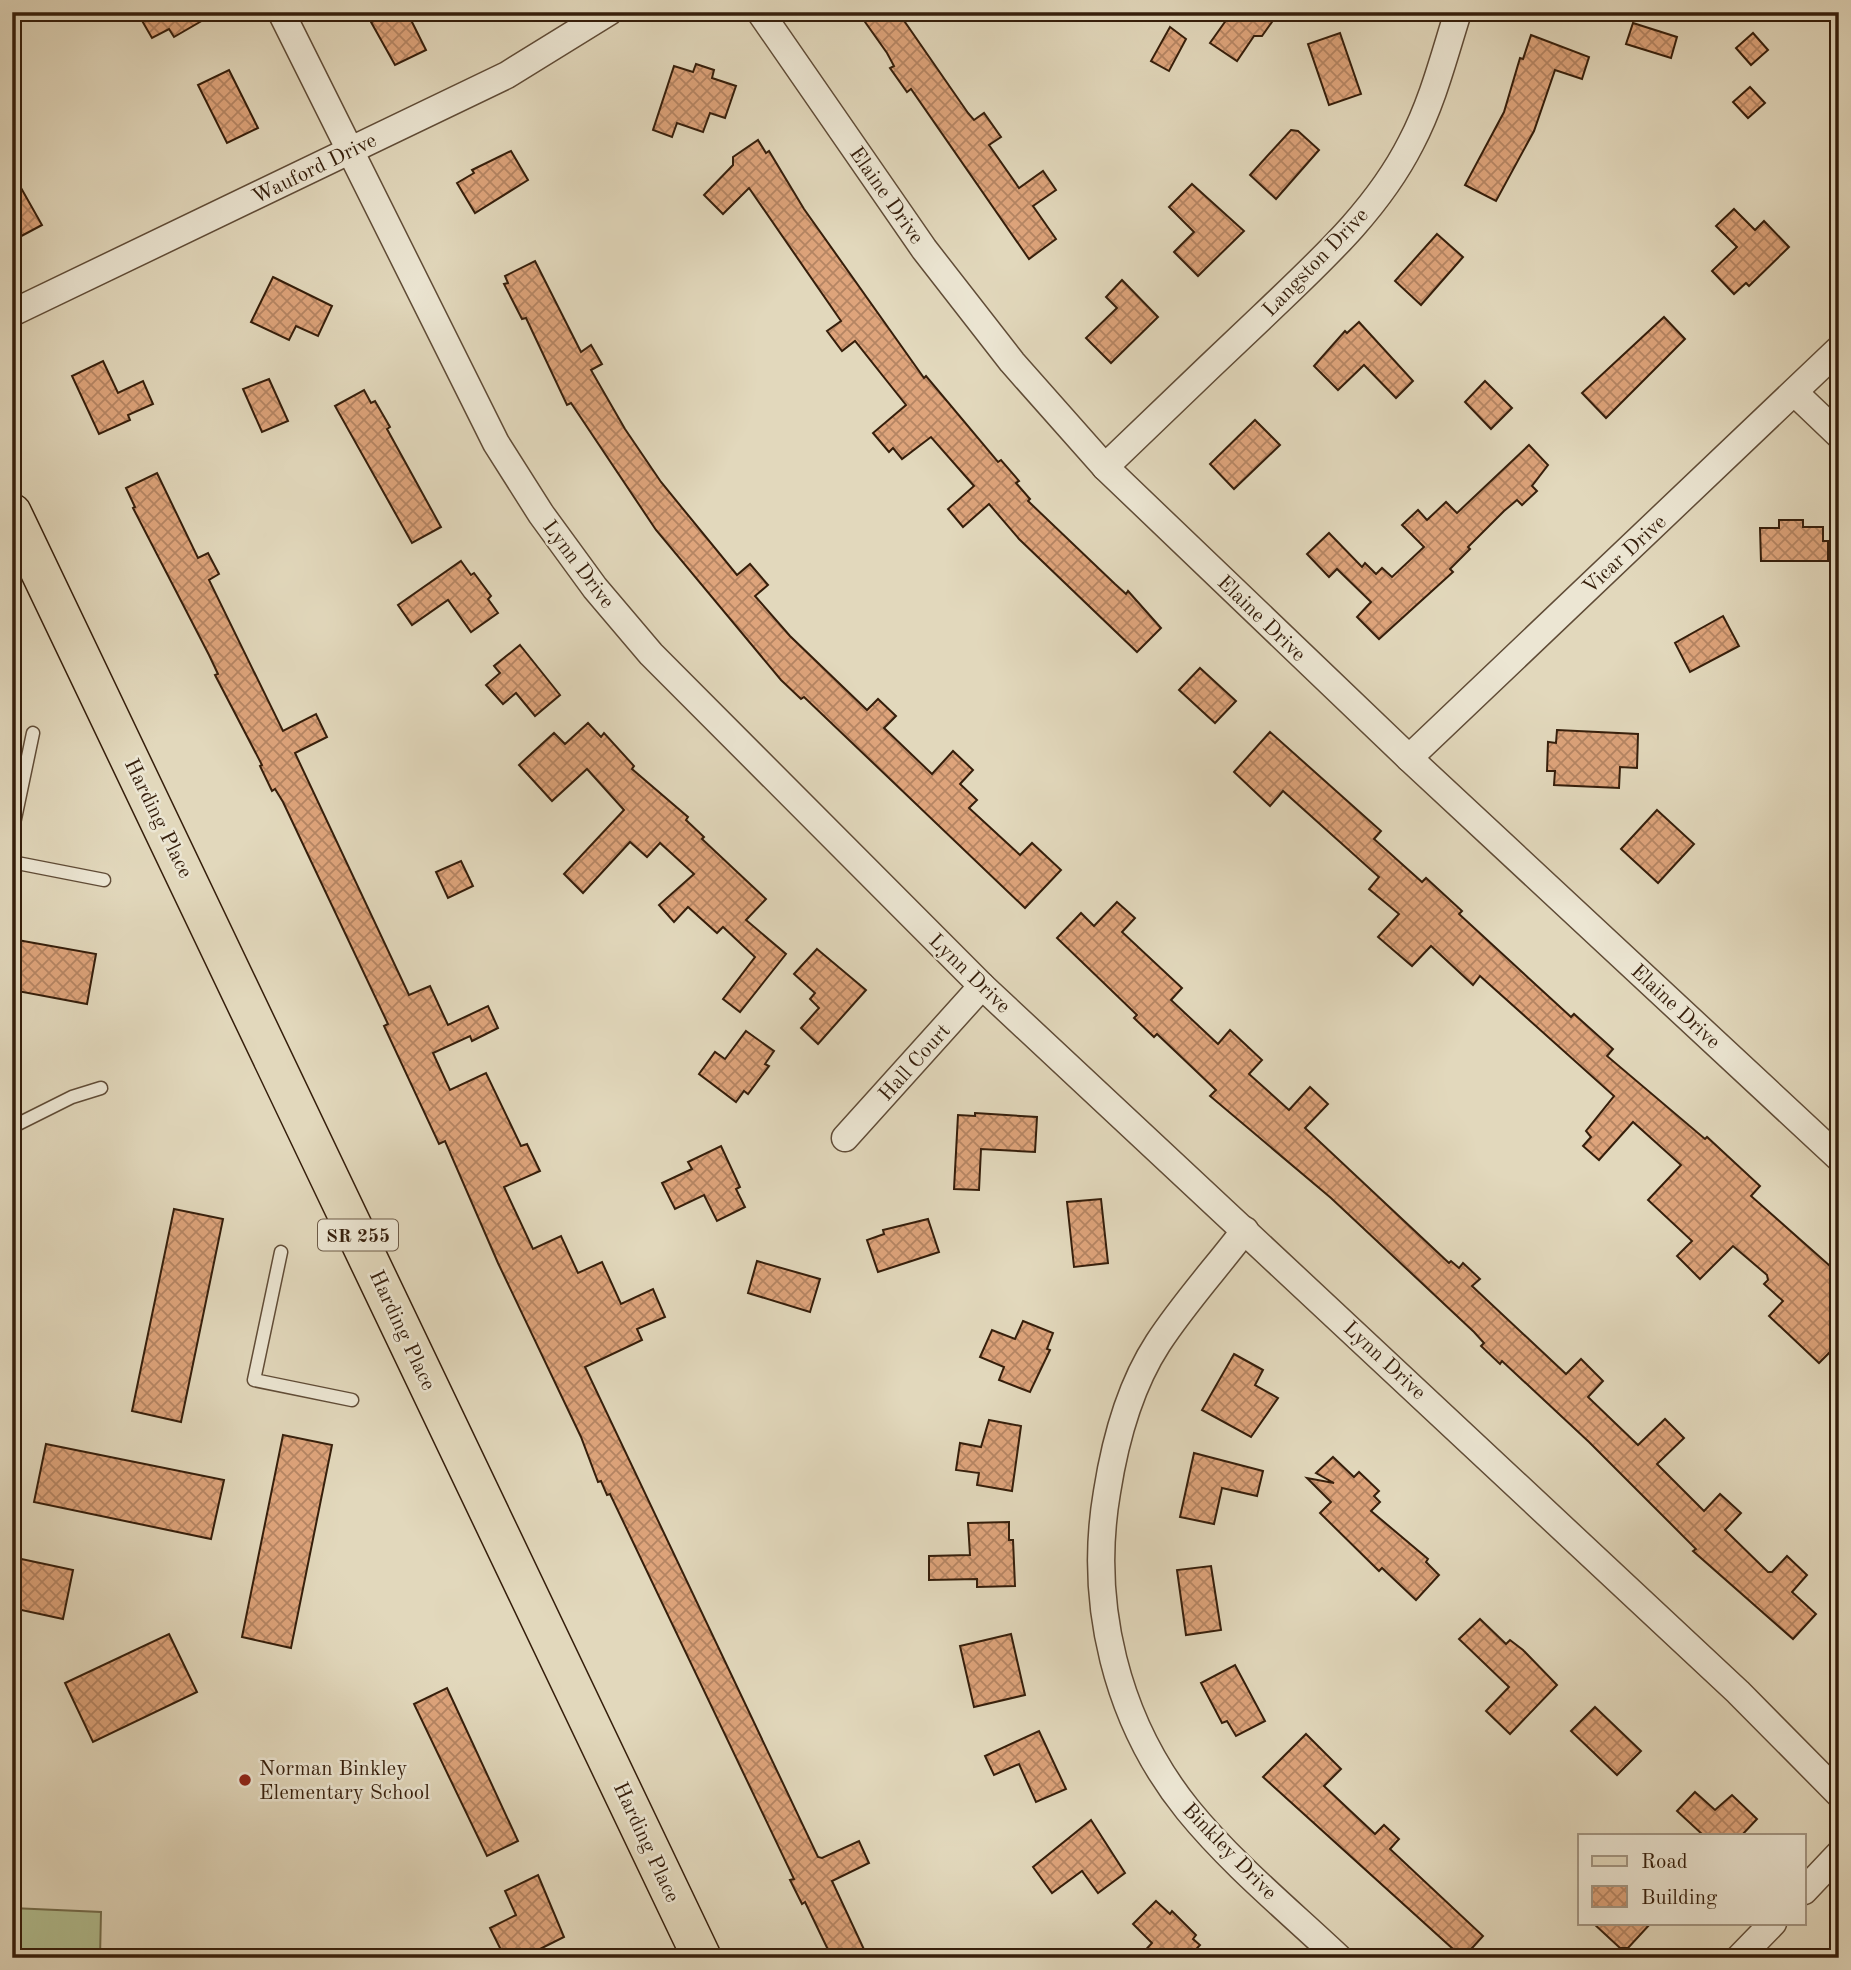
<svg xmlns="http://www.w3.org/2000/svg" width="1851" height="1970" font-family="'Old Standard TT',serif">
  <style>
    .green { fill: #b2bf91; stroke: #746e4e; stroke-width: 2 }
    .building { fill: url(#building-cross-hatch); stroke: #351e0b; stroke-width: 2 }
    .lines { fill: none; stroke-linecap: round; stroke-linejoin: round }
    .lane-casing { stroke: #604c37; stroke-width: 15 }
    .street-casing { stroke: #604c37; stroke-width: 29 }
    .primary-casing { stroke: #351e0b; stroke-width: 41 }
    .lane { stroke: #ece6d3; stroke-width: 12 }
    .street { stroke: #ece6d3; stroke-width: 26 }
    .primary { stroke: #e2d8bc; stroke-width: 38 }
    .poi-dot { fill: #8f2418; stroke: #ece6d3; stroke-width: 2.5 }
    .labels { text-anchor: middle; stroke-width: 5; stroke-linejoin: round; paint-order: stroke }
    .shield { fill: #ece6d3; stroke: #6c5a47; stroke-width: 2 }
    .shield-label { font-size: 19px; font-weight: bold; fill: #351e0b }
    .street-label { font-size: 21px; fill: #351e0b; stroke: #ece6d3 }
    .poi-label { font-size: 21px; fill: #351e0b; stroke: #ece6d3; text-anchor: start }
  </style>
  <defs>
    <pattern id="building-cross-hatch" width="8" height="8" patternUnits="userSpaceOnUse" patternTransform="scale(1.75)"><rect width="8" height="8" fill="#dea47b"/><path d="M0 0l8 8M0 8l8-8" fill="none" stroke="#b58563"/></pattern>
  </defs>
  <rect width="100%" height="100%" fill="#e2d8bc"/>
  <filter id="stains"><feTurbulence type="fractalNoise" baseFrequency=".00286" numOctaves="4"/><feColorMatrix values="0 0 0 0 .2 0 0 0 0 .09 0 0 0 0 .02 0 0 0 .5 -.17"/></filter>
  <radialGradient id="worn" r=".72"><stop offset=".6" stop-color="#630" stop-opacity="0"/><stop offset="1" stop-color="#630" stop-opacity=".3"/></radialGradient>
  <polygon class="green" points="12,1908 101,1912 100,1958 12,1958"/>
  <g class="building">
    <polygon points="137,12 217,12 174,37 169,29 152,38"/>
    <polygon points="370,12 407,12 426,50 395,65 371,22 374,21"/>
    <polygon points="858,12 898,12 968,113 974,120 984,113 1001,137 989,145 1019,188 1043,171 1056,190 1033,206 1056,239 1029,259 911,89 907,92 890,68 894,66 887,53"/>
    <polygon points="1232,12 1279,12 1262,36 1254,36 1237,61 1210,43"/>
    <polygon points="1633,23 1677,37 1671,58 1626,44"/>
    <polygon points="1170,27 1186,39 1169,71 1151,61"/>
    <polygon points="1340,33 1361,94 1329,105 1308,44"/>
    <polygon points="1753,33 1768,50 1751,65 1736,48"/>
    <polygon points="1531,35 1589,57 1582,79 1555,70 1534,131 1496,201 1465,185 1504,112 1520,58 1523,59"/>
    <polygon points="696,64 714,70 712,78 736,86 725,118 710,113 703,132 677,123 672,137 653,130 674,66 693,72"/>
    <polygon points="229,70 258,128 227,143 198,85"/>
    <polygon points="1750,87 1765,103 1748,118 1733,102"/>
    <polygon points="1291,130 1298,131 1319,150 1276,199 1250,175"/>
    <polygon points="758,140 766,153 769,151 804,209 924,378 926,376 998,462 1001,460 1019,481 1016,483 1030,499 1028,501 1115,584 1126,594 1128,591 1161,628 1137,652 1019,539 989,504 963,527 948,509 974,486 931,437 902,459 893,448 889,452 873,433 906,405 855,341 842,351 827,331 841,321 749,188 723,214 704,195 733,165 733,157"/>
    <polygon points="511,151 528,180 475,213 457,183 474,173 472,170"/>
    <polygon points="12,172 42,225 12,241"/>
    <polygon points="1192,184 1244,231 1198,276 1174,252 1194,232 1169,207"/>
    <polygon points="1734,209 1755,230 1764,221 1789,247 1749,286 1746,283 1734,294 1712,271 1737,247 1716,226"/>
    <polygon points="1437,234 1463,257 1421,305 1395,281"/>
    <polygon points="535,261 581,352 591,345 602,364 591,370 625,429 661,482 737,575 750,564 768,585 755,596 790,636 867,710 878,699 896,716 884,728 932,774 953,751 973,770 960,784 977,800 969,808 1020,855 1032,843 1061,870 1025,908 804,697 801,699 781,680 656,530 571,403 567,405 526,318 522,319 504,284 508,283 505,276"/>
    <polygon points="273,277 332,306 318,336 296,326 289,340 251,322"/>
    <polygon points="1122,280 1158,317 1111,363 1086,338 1117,308 1106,297"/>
    <polygon points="1664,317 1685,339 1606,418 1582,393"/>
    <polygon points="1359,322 1413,381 1396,398 1364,365 1338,390 1314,366 1345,331 1347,333"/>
    <polygon points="103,361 118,393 143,381 153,404 128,415 130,420 99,434 72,376"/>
    <polygon points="269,379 288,421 262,432 243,389"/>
    <polygon points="1485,381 1512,408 1491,429 1465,402"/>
    <polygon points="364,390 371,403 375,401 390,427 387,429 441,527 412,543 335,406"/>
    <polygon points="1255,420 1280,445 1234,489 1210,464"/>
    <polygon points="1529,445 1548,465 1532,486 1537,491 1522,505 1517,500 1504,511 1468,547 1470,549 1450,569 1453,572 1379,639 1357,617 1371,602 1337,569 1329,577 1307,554 1329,533 1362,567 1365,563 1376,574 1382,568 1392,577 1424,547 1402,525 1418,510 1427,520 1446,502 1457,513"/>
    <polygon points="157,473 198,558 208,553 219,574 209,580 283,731 316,714 327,737 295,753 409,995 430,986 448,1025 488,1006 498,1028 472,1041 470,1036 433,1053 450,1090 486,1073 521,1146 527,1144 540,1171 504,1187 533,1249 561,1236 578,1273 602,1262 621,1304 653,1289 665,1317 637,1329 642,1340 585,1367 818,1857 822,1858 859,1841 869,1863 832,1881 868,1958 832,1958 805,1902 802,1904 790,1880 794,1879 610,1494 607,1495 601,1481 598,1482 581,1437 498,1263 445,1141 439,1144 384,1026 388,1024 283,802 275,789 272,791 260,766 262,765 215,675 218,674 209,655 133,508 135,507 126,488"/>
    <polygon points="1779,520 1803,520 1803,527 1823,527 1823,541 1828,541 1828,561 1761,561 1760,528 1779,528"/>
    <polygon points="461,561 471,575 474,573 491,596 488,599 498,613 471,632 448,600 412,625 398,605"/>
    <polygon points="1723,616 1739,646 1690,672 1675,643"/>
    <polygon points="520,645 560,695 535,716 516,693 503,704 486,685 500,673 494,666"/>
    <polygon points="1200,668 1236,701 1215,723 1179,690"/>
    <polygon points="588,723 601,737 604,733 634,766 632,769 688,817 686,820 704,837 702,839 766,899 746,920 786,954 740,1012 723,999 755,957 723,927 717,933 688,907 674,922 659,905 694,874 660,843 647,857 630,842 583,893 564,874 624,810 587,769 552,801 519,765 554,733 565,744"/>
    <polygon points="1557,730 1638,734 1637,768 1620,767 1619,788 1554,785 1555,771 1547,771 1548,742 1556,743"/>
    <polygon points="1270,732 1381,831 1374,839 1422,882 1426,878 1462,911 1459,914 1571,1017 1574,1014 1613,1049 1607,1056 1705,1139 1707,1137 1760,1186 1751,1196 1839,1274 1839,1343 1819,1363 1769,1316 1783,1301 1764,1284 1768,1280 1767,1275 1733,1246 1700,1279 1677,1256 1692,1241 1648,1200 1681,1165 1633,1122 1599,1160 1583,1146 1591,1137 1586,1131 1614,1096 1480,976 1473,985 1431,946 1412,966 1378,937 1399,914 1369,889 1379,877 1283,791 1270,806 1234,772"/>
    <polygon points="1657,810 1694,844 1658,883 1621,849"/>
    <polygon points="461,861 473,886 448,898 436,872"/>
    <polygon points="1117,902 1135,918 1122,932 1182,988 1171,1000 1218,1044 1230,1030 1262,1060 1249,1074 1289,1110 1310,1087 1328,1104 1305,1128 1449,1263 1451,1261 1459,1268 1463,1263 1480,1279 1472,1286 1566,1374 1581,1359 1603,1381 1588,1397 1638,1445 1665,1419 1684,1438 1657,1464 1704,1511 1720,1494 1741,1513 1725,1530 1768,1572 1772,1572 1787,1556 1807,1575 1792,1592 1816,1614 1793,1639 1693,1551 1696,1549 1589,1442 1502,1361 1500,1364 1481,1346 1484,1343 1474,1332 1331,1198 1210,1096 1216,1090 1157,1034 1154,1037 1134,1018 1137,1015 1057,938 1081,913 1094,926"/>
    <polygon points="12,939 96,954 87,1004 12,990"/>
    <polygon points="817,949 866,990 818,1044 801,1028 819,1008 810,999 815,993 794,974"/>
    <polygon points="746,1031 774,1051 765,1064 769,1066 748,1094 744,1091 736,1102 699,1074 715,1052 725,1059"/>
    <polygon points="975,1113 1037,1117 1035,1152 981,1149 979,1190 954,1189 958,1115 975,1116"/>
    <polygon points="721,1146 740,1187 736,1189 745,1207 717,1221 704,1195 675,1209 662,1183 692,1169 688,1162"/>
    <polygon points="1101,1199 1108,1263 1074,1267 1067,1202"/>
    <polygon points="174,1209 223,1219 181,1422 132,1411"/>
    <polygon points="928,1219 939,1252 878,1272 867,1240 884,1234 883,1230"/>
    <polygon points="757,1261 820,1279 810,1312 748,1293"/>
    <polygon points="1023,1321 1053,1333 1047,1349 1050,1350 1030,1392 999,1380 1004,1367 980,1357 992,1330 1015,1339"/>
    <polygon points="1234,1354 1263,1370 1255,1385 1278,1398 1251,1437 1202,1410"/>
    <polygon points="989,1420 1021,1426 1012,1491 977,1485 979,1473 956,1470 960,1443 981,1447"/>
    <polygon points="283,1435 332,1445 291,1648 242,1637"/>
    <polygon points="46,1444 224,1480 211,1539 34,1502"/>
    <polygon points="1194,1453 1263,1471 1257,1496 1222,1488 1214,1524 1180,1517"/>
    <polygon points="1333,1457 1354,1477 1359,1472 1379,1491 1374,1496 1380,1502 1371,1511 1428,1559 1426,1562 1439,1575 1416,1600 1382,1568 1379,1571 1320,1513 1331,1502 1307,1478 1334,1483 1316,1473"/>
    <polygon points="1009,1522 1009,1540 1013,1540 1015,1586 977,1587 977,1579 929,1580 929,1556 970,1555 968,1523"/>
    <polygon points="12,1557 73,1570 63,1619 12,1608"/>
    <polygon points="1211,1566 1221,1630 1186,1635 1177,1570"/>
    <polygon points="1480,1619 1506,1644 1510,1640 1523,1650 1557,1685 1510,1734 1486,1711 1509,1687 1459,1639"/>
    <polygon points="169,1634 197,1692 93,1742 65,1683"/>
    <polygon points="1011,1634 1025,1695 974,1707 960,1646"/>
    <polygon points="1235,1665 1265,1721 1236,1736 1227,1721 1222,1723 1201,1683"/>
    <polygon points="447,1688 518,1841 487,1856 414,1704"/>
    <polygon points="1595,1707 1641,1751 1617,1775 1571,1731"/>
    <polygon points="1039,1731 1066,1789 1036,1802 1019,1764 994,1775 985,1756"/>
    <polygon points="1306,1734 1341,1769 1324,1786 1375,1834 1384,1825 1399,1839 1390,1849 1483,1936 1463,1958 1263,1777"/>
    <polygon points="1695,1792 1715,1810 1732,1795 1757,1819 1742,1835 1703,1835 1677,1811"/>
    <polygon points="1091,1820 1125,1873 1098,1893 1082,1871 1052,1893 1033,1867"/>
    <polygon points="538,1875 564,1937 522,1958 505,1958 490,1928 516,1915 505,1891"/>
    <polygon points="1156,1901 1170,1914 1172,1911 1196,1935 1193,1939 1200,1945 1188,1958 1138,1958 1152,1943 1133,1924"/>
    <polygon points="1593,1923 1651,1923 1628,1948 1620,1948"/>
  </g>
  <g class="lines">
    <g class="lane-casing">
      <g id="lane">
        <polyline points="12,833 33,733"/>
        <polyline points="12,862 104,880"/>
        <polyline points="12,1127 72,1097 101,1088"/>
        <polyline points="281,1252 254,1380 352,1400"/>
      </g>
    </g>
    <g class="street-casing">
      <g id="street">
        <polyline points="281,12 496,443 541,514 595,588 651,654 982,986 1738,1692 1839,1794"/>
        <polyline points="760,12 924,249 1012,362 1105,467 1409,758 1839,1158"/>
        <polyline points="12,313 507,75 609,12"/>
        <polyline points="1795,393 1839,435"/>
        <path d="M1105 467C1158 416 1210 366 1263 316 1318 263 1376 212 1411 143 1433 101 1444 56 1458 12"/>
        <polyline points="1409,758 1839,349"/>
        <polyline points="845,1138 982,986"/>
        <path d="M1245 1230C1217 1267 1184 1303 1158 1343 1130 1386 1115 1441 1107 1492 1088 1603 1116 1721 1188 1810 1232 1864 1288 1910 1339 1958"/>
        <polyline points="1804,1891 1839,1854"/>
        <polyline points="1739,1958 1773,1923"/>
      </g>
    </g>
    <g class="primary-casing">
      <polyline id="primary" points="12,513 702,1958"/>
    </g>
    <use href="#lane" class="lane"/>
    <use href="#street" class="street"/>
    <use href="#primary" class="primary"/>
  </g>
  <circle class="poi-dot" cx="245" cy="1780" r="7"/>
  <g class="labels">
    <rect class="shield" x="318" y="1219.5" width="80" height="31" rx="5"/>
    <g class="shield-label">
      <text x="358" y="1242">SR 255</text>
    </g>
    <g class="street-label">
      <text transform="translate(314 168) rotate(-26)" y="7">Wauford Drive</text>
      <text transform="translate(887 195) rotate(55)" y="7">Elaine Drive</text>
      <text transform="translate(1315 262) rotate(-46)" y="7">Langston Drive</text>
      <text transform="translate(1624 554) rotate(-43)" y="7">Vicar Drive</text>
      <text transform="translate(579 564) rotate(53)" y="7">Lynn Drive</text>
      <text transform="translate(1262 618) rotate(44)" y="7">Elaine Drive</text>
      <text transform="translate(159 818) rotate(64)" y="7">Harding Place</text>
      <text transform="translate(970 973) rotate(44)" y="7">Lynn Drive</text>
      <text transform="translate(1676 1006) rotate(43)" y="7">Elaine Drive</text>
      <text transform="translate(914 1062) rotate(-48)" y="7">Hall Court</text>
      <text transform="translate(403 1330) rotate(65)" y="7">Harding Place</text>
      <text transform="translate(1385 1360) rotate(43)" y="7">Lynn Drive</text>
      <text transform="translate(647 1842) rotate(65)" y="7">Harding Place</text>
      <text transform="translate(1230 1851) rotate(46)" y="7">Binkley Drive</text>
    </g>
    <g class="poi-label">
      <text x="259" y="1775">Norman Binkley<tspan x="259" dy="24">Elementary School</tspan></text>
    </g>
  </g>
  <rect width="1851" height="1970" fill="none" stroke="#e2d8bc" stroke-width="42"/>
  <rect x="14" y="14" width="1823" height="1942" fill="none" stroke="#351e0b" stroke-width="3.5"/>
  <rect x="21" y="21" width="1809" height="1928" fill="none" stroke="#351e0b" stroke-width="2"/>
  <rect x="1578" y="1834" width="228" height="91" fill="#ece6d3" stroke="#a39683" stroke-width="2"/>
  <rect x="1592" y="1856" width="35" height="10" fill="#e2d8bc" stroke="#a39683" stroke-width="2"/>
  <text x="1641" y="1868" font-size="21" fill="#351e0b">Road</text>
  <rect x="1592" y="1886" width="35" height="21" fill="url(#building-cross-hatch)" stroke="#a39683" stroke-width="2"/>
  <text x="1641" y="1904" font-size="21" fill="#351e0b">Building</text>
  <rect width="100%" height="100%" filter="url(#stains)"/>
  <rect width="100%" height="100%" fill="url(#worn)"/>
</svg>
